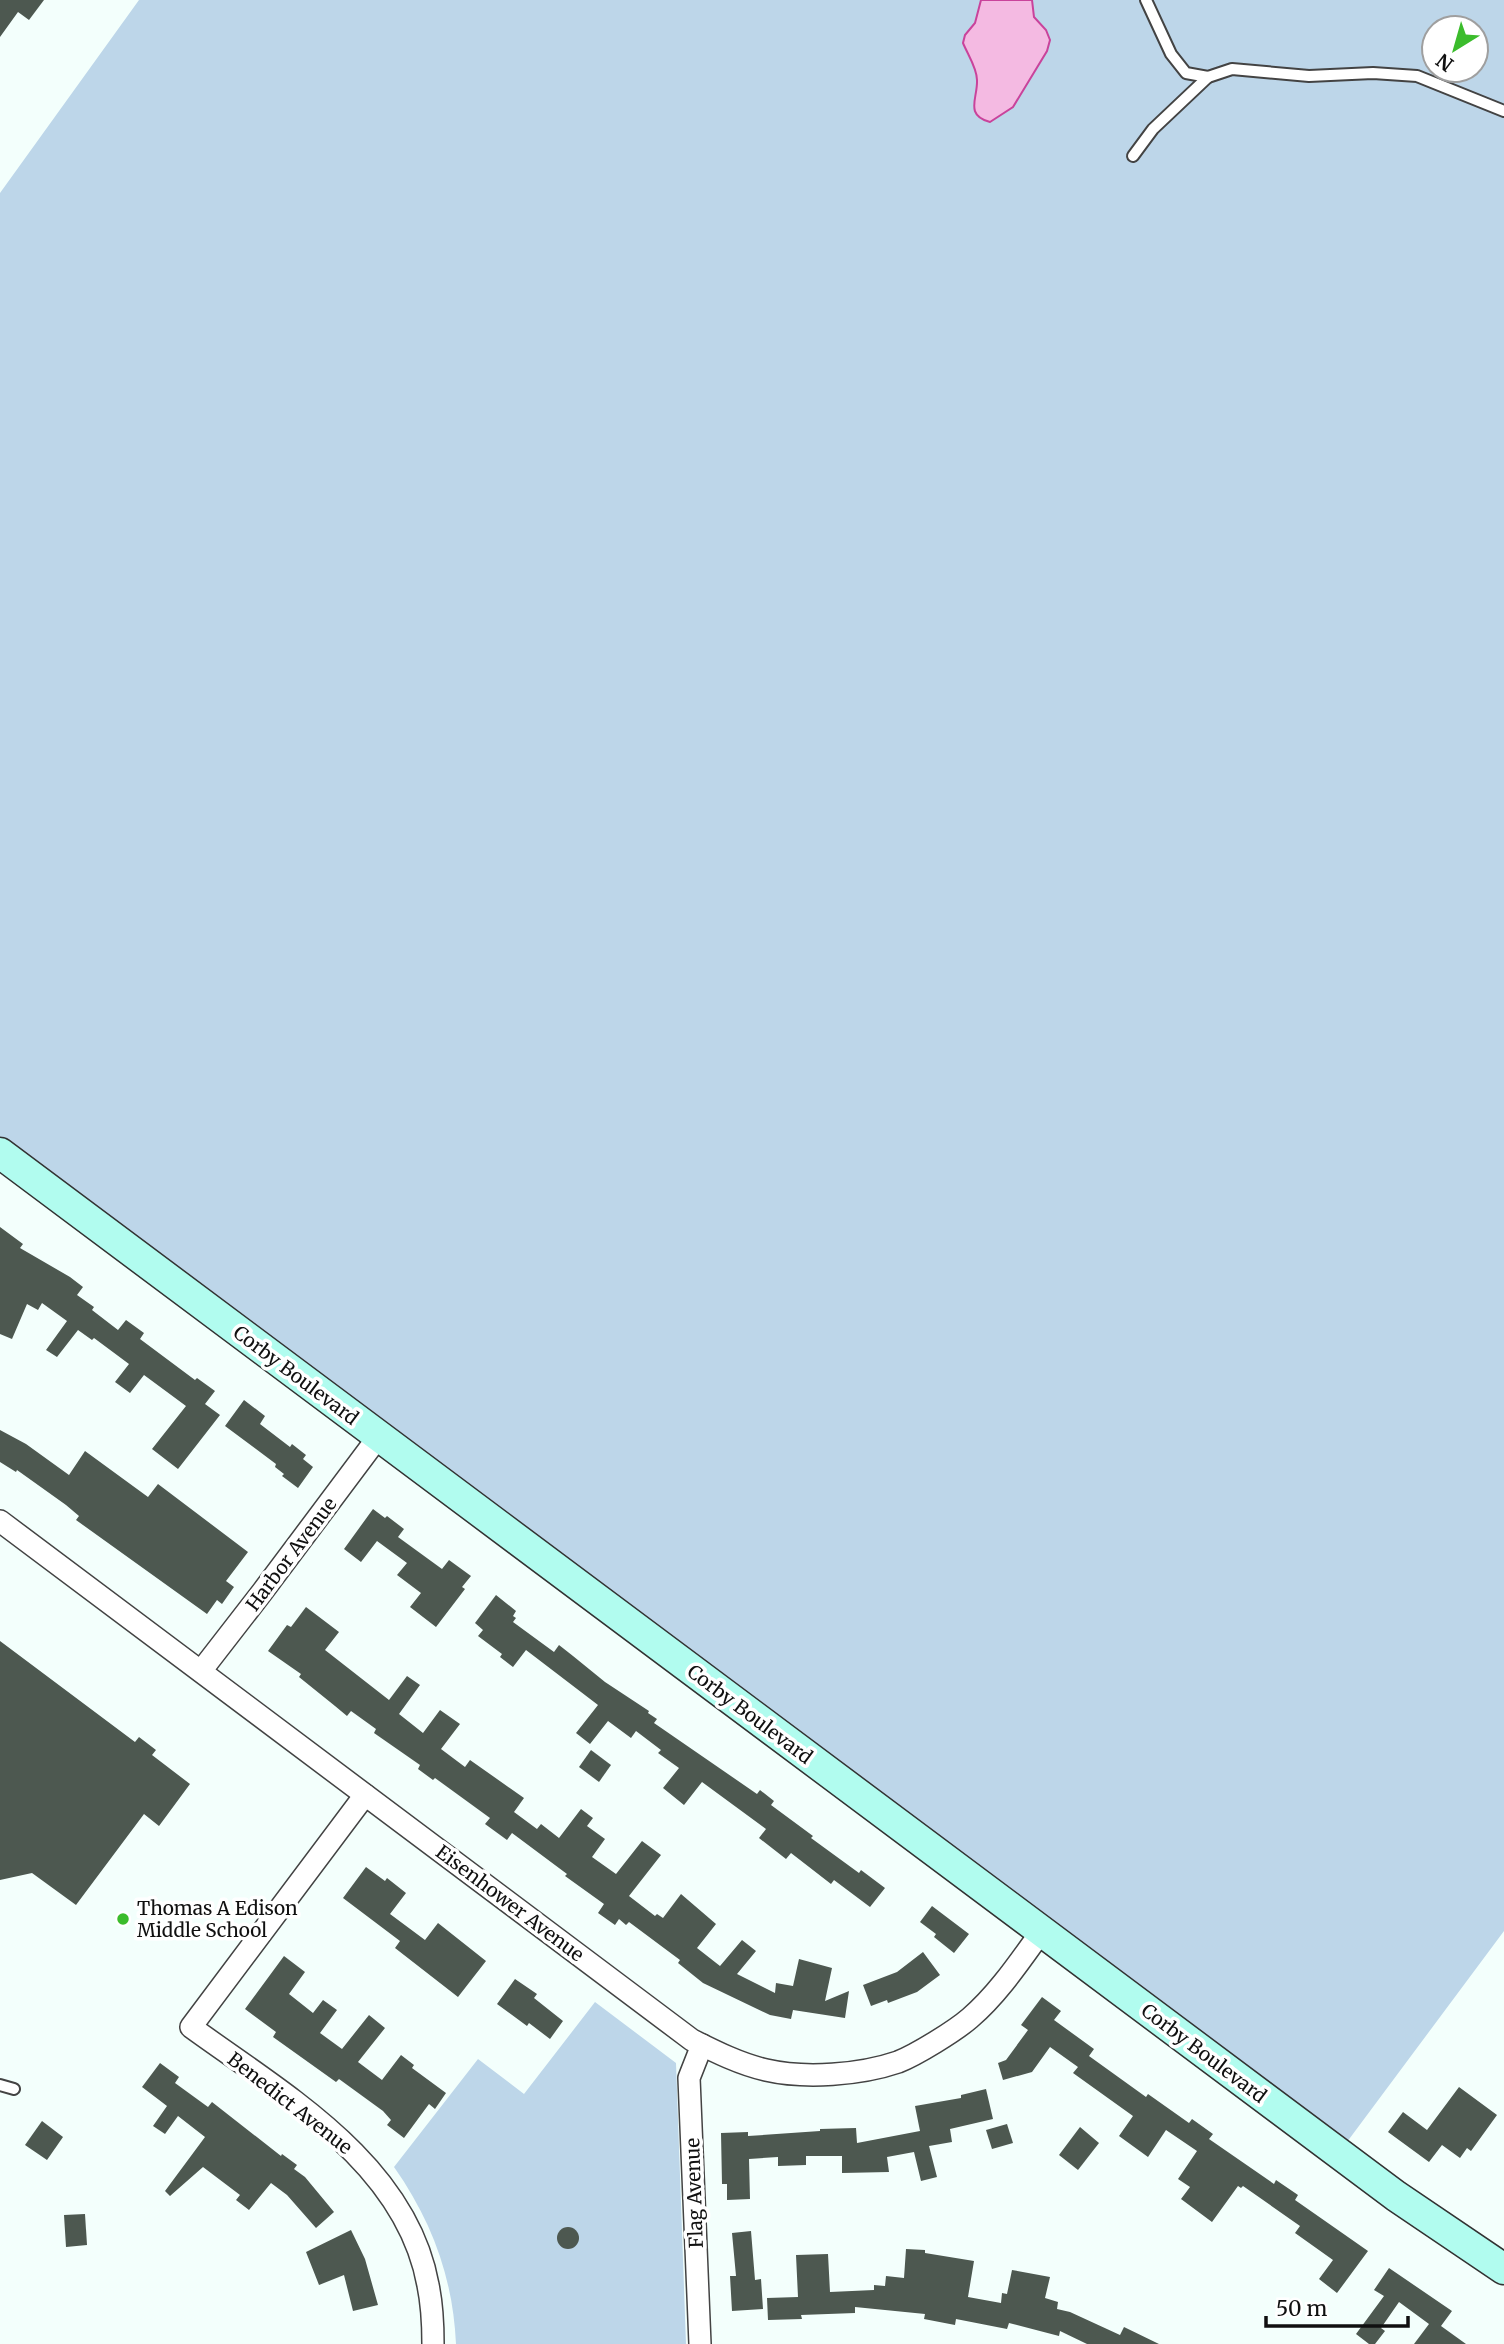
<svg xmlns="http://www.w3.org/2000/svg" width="1504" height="2344" font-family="Merriweather,serif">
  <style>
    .green { fill: #bdd6e9; fill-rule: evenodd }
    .water { fill: #f4bae2; stroke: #c9439b; stroke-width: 2 }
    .building { fill: #4d5850 }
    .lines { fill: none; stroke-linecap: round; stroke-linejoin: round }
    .lane-casing { stroke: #434343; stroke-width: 14 }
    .street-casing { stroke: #434343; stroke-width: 24 }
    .secondary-casing { stroke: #323232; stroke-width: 33 }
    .lane { stroke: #fff; stroke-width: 10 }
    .street { stroke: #fff; stroke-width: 21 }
    .secondary { stroke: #b1fcef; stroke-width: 30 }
    .poi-dot { fill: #3bbc2c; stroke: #fff; stroke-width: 2.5 }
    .labels { text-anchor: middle; stroke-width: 7; stroke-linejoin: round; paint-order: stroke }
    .street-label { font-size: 19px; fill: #101010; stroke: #fff }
    .poi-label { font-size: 19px; fill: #101010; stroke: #fff; text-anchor: start }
  </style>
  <rect width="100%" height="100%" fill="#f3fffc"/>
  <g class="green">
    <path d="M139 0H1504V1931L1347 2142 0 1137V193ZM1434 28H1476V70H1434Z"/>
    <path d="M595 2002 676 2063 686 2344H456C453 2278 432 2221 394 2167L478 2059 524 2094Z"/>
  </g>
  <path class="water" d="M981 0H1032L1034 17 1046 30 1050 40 1047 51 1013 107 990 122C964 115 978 98 977 80 977 68 968 55 963 43L965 35 975 23Z"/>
  <g class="building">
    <polygon points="0,0 44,0 29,20 18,12 0,37"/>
    <polygon points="0,1227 23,1244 20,1248 70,1277 83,1287 77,1295 94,1307 92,1310 118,1330 126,1320 144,1333 140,1339 195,1380 197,1378 215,1391 205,1404 220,1415 178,1469 152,1449 186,1406 144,1375 130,1393 115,1382 129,1364 94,1338 92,1340 78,1330 57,1357 46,1350 67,1321 42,1303 38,1310 27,1304 12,1339 0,1334"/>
    <polygon points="244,1400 265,1416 260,1424 290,1447 292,1444 306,1455 303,1459 313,1467 298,1488 282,1476 284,1474 275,1467 276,1464 225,1426"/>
    <polygon points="0,1430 26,1444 69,1475 85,1451 148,1497 158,1484 248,1552 226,1581 234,1587 222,1604 217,1600 207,1614 76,1520 79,1516 66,1505 17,1470 16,1472 0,1462"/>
    <polygon points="373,1509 385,1518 387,1516 404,1529 398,1537 442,1569 449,1560 471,1576 462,1587 465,1589 436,1627 410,1607 421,1593 397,1575 407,1563 377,1541 361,1562 344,1549"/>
    <polygon points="496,1595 516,1611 513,1616 516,1618 513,1622 554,1652 559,1645 573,1656 605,1682 649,1711 648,1713 657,1719 654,1723 757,1794 760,1790 774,1801 771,1805 813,1836 811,1838 859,1873 861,1870 885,1888 870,1907 834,1880 831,1884 791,1853 786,1859 759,1838 766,1829 702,1782 684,1805 663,1788 679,1768 658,1753 661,1750 636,1731 631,1738 608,1721 590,1744 576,1733 598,1705 526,1650 513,1667 500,1657 502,1654 478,1636 483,1630 475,1623"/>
    <polygon points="306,1607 339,1632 325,1650 389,1700 407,1676 420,1685 399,1714 423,1733 440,1710 460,1724 441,1749 465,1767 470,1760 524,1798 514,1812 537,1829 541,1824 559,1838 581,1809 593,1818 587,1826 605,1839 592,1857 616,1874 642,1841 661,1855 629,1896 655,1916 657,1914 663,1918 681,1894 716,1924 697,1948 720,1966 742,1940 756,1951 737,1974 775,1993 776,1983 793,1986 799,1959 832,1968 825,2001 849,1991 845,2018 793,2010 791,2019 770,2015 703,1983 678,1963 680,1960 629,1922 626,1925 619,1919 615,1925 598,1913 604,1904 565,1876 567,1874 512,1833 507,1840 485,1824 490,1818 435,1778 433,1780 418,1769 420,1765 374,1733 376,1729 351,1711 347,1716 335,1706 299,1677 301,1674 268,1651 287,1625 291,1627"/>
    <polygon points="0,1641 135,1742 139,1737 156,1750 152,1755 190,1784 159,1826 144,1814 76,1905 32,1873 0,1880"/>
    <polygon points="591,1750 611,1765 599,1782 579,1767"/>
    <polygon points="366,1867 385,1881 387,1878 406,1893 390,1914 425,1940 438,1923 486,1961 458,1997 395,1948 400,1941 343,1898"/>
    <polygon points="932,1906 969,1934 954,1953 934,1937 936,1934 920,1922"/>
    <polygon points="923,1952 940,1975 917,1992 888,2003 887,2000 871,2006 863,1985 897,1972"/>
    <polygon points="284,1956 305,1972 289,1994 313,2013 323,2000 337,2010 320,2033 342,2049 369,2015 385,2028 358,2062 382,2080 401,2055 414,2065 412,2068 446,2093 435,2109 429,2104 404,2138 387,2125 391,2120 383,2111 339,2079 336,2082 273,2037 276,2032 245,2009"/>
    <polygon points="515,1979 537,1994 534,1998 563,2021 550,2039 529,2023 527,2026 497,2004"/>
    <polygon points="1042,1997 1061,2011 1054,2020 1094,2049 1089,2056 1146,2097 1148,2094 1189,2123 1192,2119 1213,2134 1209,2139 1274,2184 1276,2180 1298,2195 1295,2200 1368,2251 1337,2293 1319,2279 1333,2260 1295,2233 1300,2226 1243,2186 1241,2188 1238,2186 1212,2222 1181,2199 1190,2187 1178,2179 1197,2151 1166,2130 1148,2157 1119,2136 1133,2116 1073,2073 1078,2067 1050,2047 1032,2072 1003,2080 998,2063 1006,2060 1028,2030 1021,2025"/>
    <polygon points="160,2063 179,2077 175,2083 208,2107 212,2102 281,2156 282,2154 297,2165 294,2169 305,2177 334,2212 316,2228 287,2195 271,2183 249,2210 236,2200 240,2195 203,2167 170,2196 165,2191 205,2137 178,2116 165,2134 153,2126 167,2106 142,2087"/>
    <polygon points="1459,2087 1497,2115 1471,2151 1467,2148 1460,2158 1442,2145 1429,2162 1388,2132 1403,2112 1427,2130"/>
    <polygon points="986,2089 993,2119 950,2129 952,2142 929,2146 937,2177 921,2181 914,2152 887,2157 889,2172 842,2173 842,2156 806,2156 806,2165 778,2166 778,2157 749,2159 750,2199 727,2200 727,2184 722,2184 721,2133 748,2132 748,2136 820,2131 820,2129 856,2128 857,2143 920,2131 915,2106 961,2098 961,2095"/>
    <polygon points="42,2121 63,2137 47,2160 25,2145"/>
    <polygon points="1007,2124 1013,2143 992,2149 986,2130"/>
    <polygon points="1080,2127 1099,2143 1078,2170 1059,2155"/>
    <polygon points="85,2214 87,2245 66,2247 64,2215"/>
    <circle cx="568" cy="2238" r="11"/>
    <polygon points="351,2230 365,2259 378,2305 353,2311 344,2275 319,2285 306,2252"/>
    <polygon points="751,2231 755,2280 761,2279 763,2309 732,2311 730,2276 736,2276 732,2233"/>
    <polygon points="906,2249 925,2250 925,2253 974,2261 968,2297 1001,2303 1002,2293 1007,2294 1012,2270 1050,2277 1045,2298 1058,2302 1057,2309 1070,2312 1120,2335 1124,2327 1159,2344 1087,2344 1060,2331 1059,2336 1009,2323 1007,2329 956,2319 955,2325 924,2319 925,2314 855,2307 855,2313 801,2315 802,2319 768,2320 767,2298 798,2297 796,2255 828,2254 830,2292 874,2290 874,2285 885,2286 886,2276 904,2278"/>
    <polygon points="1389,2268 1452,2311 1441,2326 1466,2344 1414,2344 1429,2324 1399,2302 1381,2328 1385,2331 1375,2344 1369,2344 1356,2334 1384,2296 1374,2290"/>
  </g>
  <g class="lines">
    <g class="lane-casing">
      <g id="lane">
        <polyline points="1146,0 1171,54 1186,73 1208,77 1232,69 1309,76 1373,73 1417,76 1504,111"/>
        <polyline points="1133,156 1153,129 1208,77"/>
        <polyline points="0,2085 14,2089"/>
      </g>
    </g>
    <g class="street-casing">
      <g id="street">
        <path d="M0 1521 692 2040C716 2052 740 2064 766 2070 805 2079 860 2075 898 2062 916 2055 955 2031 970 2018 998 1994 1020 1961 1041 1932"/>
        <polyline points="201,1671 263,1591 379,1436"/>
        <path d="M365 1795 191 2027C283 2094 406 2163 428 2285 432 2304 433 2324 433 2344"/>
        <polyline points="700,2344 689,2078 702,2045"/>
      </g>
    </g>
    <g class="secondary-casing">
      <polyline id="secondary" points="0,1153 1396,2196 1504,2269"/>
    </g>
    <use href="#lane" class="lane"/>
    <use href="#street" class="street"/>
    <use href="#secondary" class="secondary"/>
  </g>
  <circle class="poi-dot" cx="123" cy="1919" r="7"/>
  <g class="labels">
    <g class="street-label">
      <text transform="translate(296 1375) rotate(37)" y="7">Corby Boulevard</text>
      <text transform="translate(291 1554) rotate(-53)" y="7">Harbor Avenue</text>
      <text transform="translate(750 1714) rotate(37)" y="7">Corby Boulevard</text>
      <text transform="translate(510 1903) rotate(37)" y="7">Eisenhower Avenue</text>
      <text transform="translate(1204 2053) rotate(37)" y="7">Corby Boulevard</text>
      <text transform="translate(290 2103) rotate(38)" y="7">Benedict Avenue</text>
      <text transform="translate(694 2193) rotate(-92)" y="7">Flag Avenue</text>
    </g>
    <g class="poi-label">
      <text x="137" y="1915">Thomas A Edison<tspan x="137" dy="22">Middle School</tspan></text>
    </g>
  </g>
  <g transform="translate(1455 49) rotate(217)"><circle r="33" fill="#ffffff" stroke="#9f9f9f" stroke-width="2"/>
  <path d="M0-5L12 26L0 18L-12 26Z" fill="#3bbc2c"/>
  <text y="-10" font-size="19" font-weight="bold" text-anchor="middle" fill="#101010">N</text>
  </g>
  <path d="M1266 2316v10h142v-10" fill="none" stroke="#101010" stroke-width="3.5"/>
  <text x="1276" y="2316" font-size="21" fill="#101010" stroke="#ffffff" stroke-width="5" paint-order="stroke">50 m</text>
</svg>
